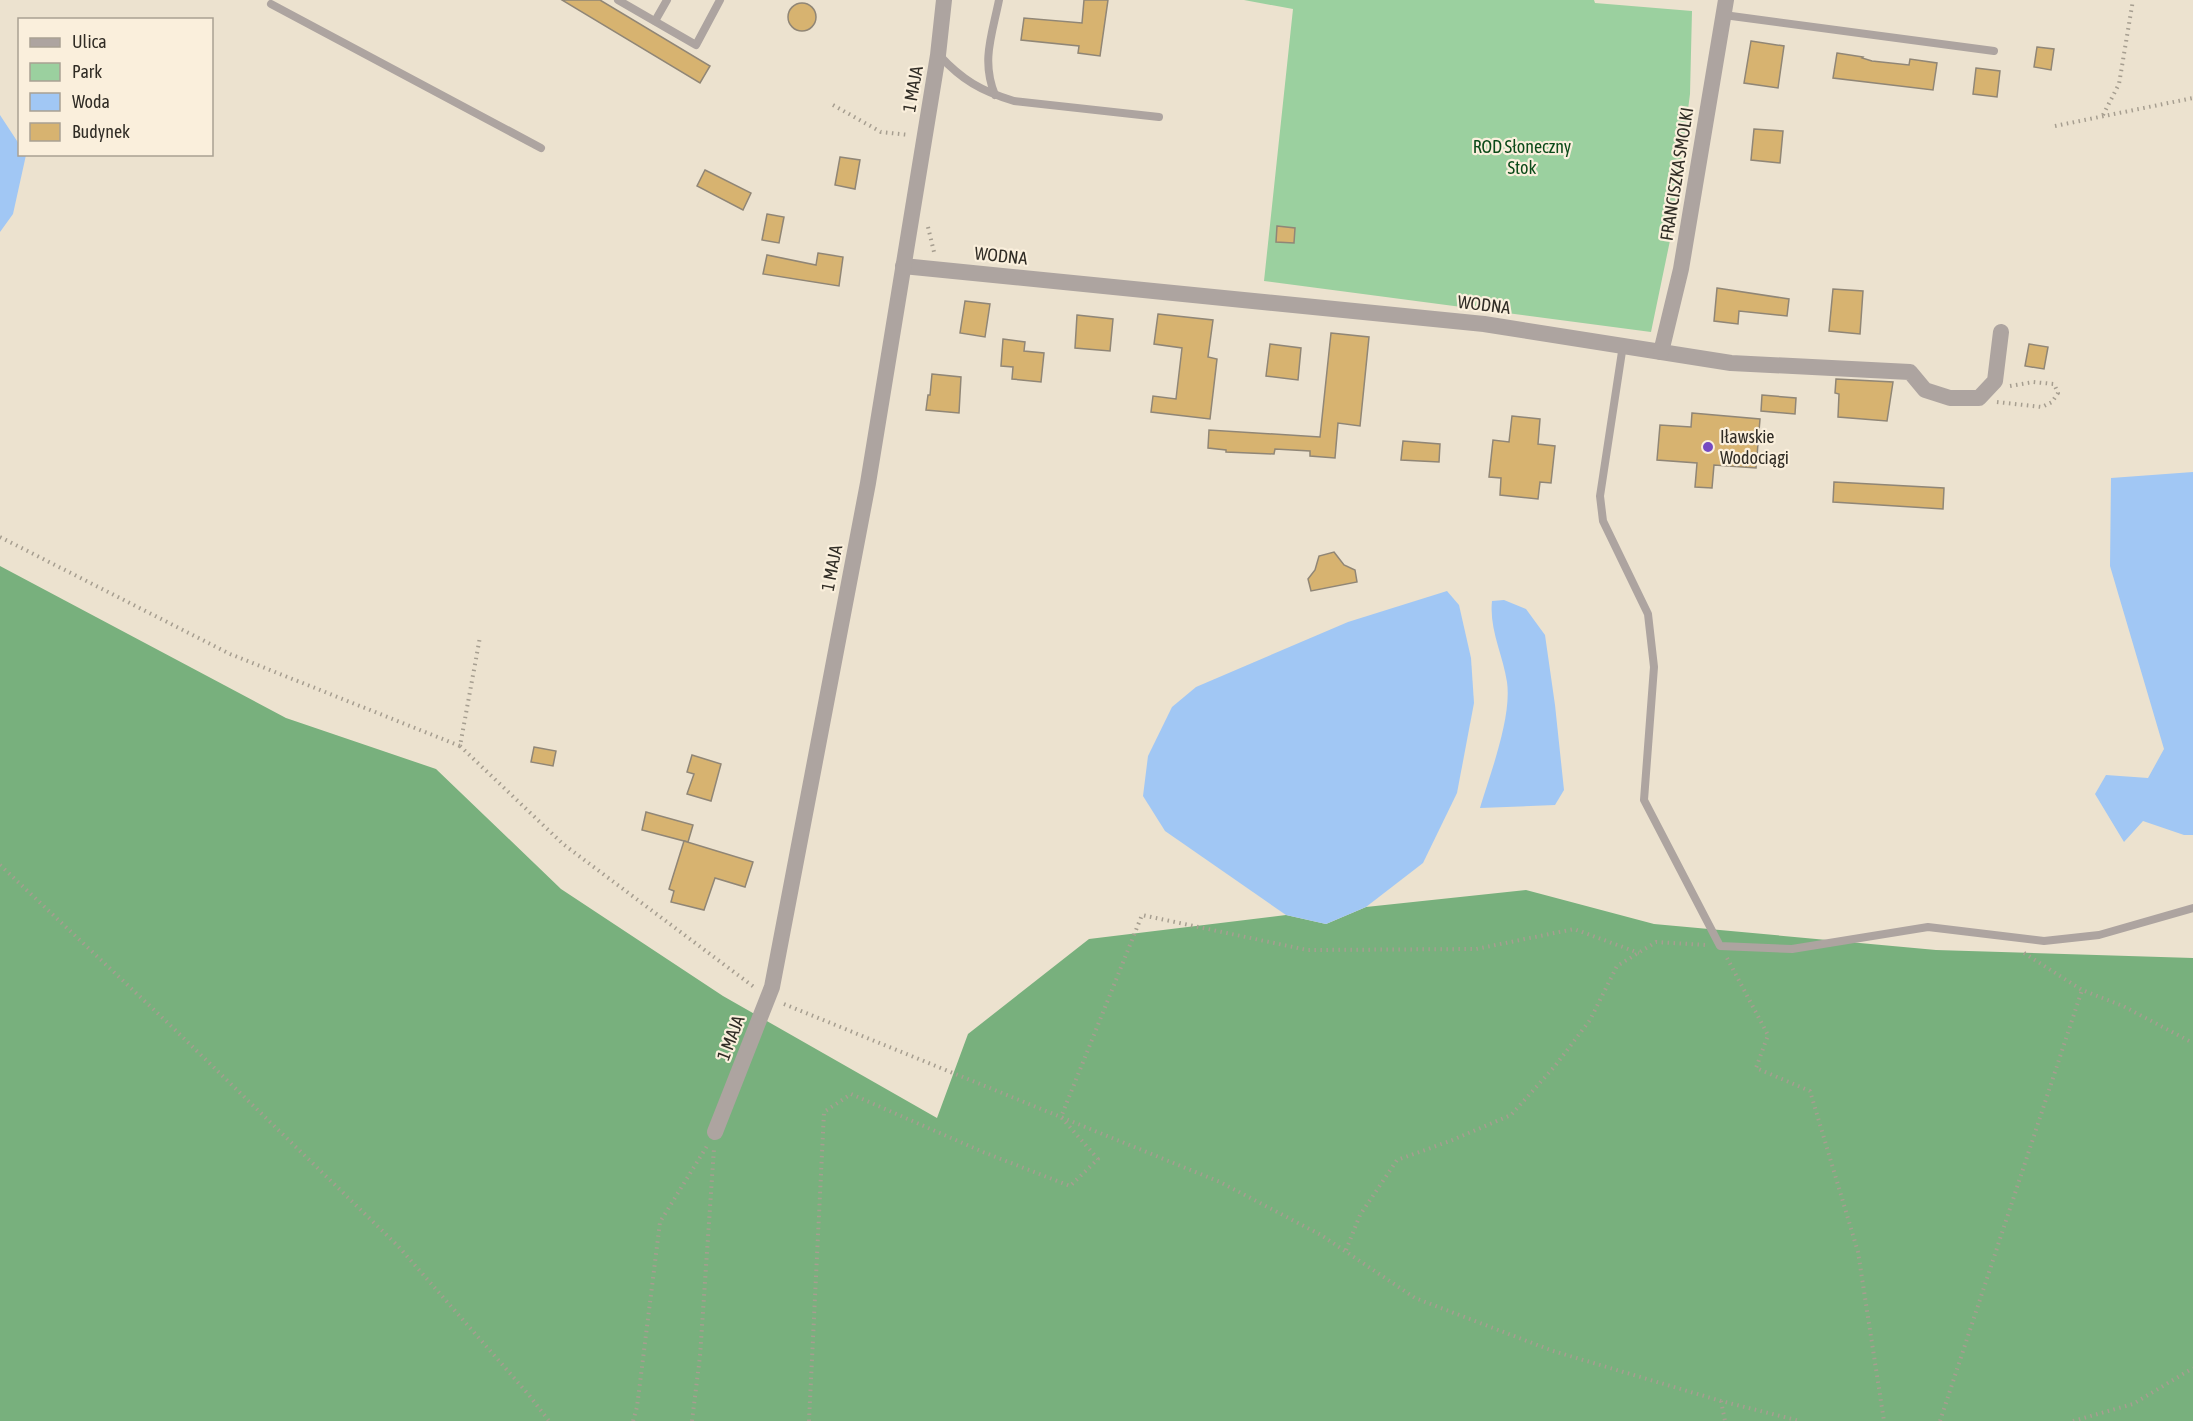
<svg xmlns="http://www.w3.org/2000/svg" width="2193" height="1421" font-family="'Asap Condensed',sans-serif">
  <style>
    .green { fill: #9bd09f }
    .forest { fill: #78b07d }
    .water { fill: #a1c7f4 }
    .building { fill: #d7b370; stroke: #908676; stroke-width: 1.5 }
    .lines { fill: none; stroke-linecap: round; stroke-linejoin: round }
    .path { stroke: #a69e90; stroke-width: 4; stroke-dasharray: 1.5 4.5; stroke-linecap: butt }
    .lane { stroke: #ada4a0; stroke-width: 8 }
    .street { stroke: #ada4a0; stroke-width: 16 }
    .poi-dot { fill: #754ac2; stroke: #faefdc; stroke-width: 2 }
    .labels { text-anchor: middle; stroke-width: 4.5; stroke-linejoin: round; paint-order: stroke }
    .street-label { font-size: 18px; fill: #302c25; stroke: #faefdc }
    .park-label { font-size: 18px; fill: #0b4a19; stroke: #faefdc }
    .poi-label { font-size: 18px; fill: #302c25; stroke: #faefdc; text-anchor: start }
  </style>
  <rect width="100%" height="100%" fill="#ece2cf"/>
  <polygon class="green" points="1244,0 1594,0 1595,3 1692,11 1690,94 1673,226 1651,332 1264,281 1293,9"/>
  <polygon class="forest" points="0,566 286,718 436,769 561,889 723,996 937,1118 968,1034 1089,939 1286,915 1326,924 1366,907 1526,890 1654,924 1936,950 2193,958 2193,1421 0,1421"/>
  <g class="water">
    <polygon points="0,115 19,144 20,154 26,155 13,214 0,232"/>
    <polygon points="2193,472 2193,835 2184,835 2143,821 2124,842 2095,794 2106,775 2148,778 2164,749 2110,566 2111,478"/>
    <polygon points="1447,591 1459,605 1471,658 1474,703 1457,793 1423,863 1366,907 1326,924 1286,915 1165,831 1143,796 1148,756 1172,707 1196,687 1348,622"/>
    <path d="M1504 600 1526 609 1545 635 1555 705 1564 790 1555 805 1480 808C1490 774 1512 718 1507 682 1503 655 1489 629 1492 601Z"/>
  </g>
  <g class="building">
    <polygon points="562,0 600,0 710,66 700,83"/>
    <polygon points="1084,0 1108,0 1100,56 1078,53 1079,46 1021,40 1024,18 1082,23"/>
    <circle cx="802" cy="17" r="14"/>
    <polygon points="1751,41 1784,46 1778,88 1744,83"/>
    <polygon points="2037,47 2054,49 2051,70 2034,67"/>
    <polygon points="1837,53 1863,57 1862,58 1872,61 1909,65 1910,59 1937,63 1933,90 1833,78"/>
    <polygon points="1976,68 2000,71 1997,97 1973,94"/>
    <polygon points="1754,129 1783,131 1780,163 1751,160"/>
    <polygon points="840,157 860,160 855,189 835,185"/>
    <polygon points="705,170 751,193 743,210 697,186"/>
    <polygon points="767,214 784,217 779,243 762,240"/>
    <polygon points="1277,226 1295,228 1294,243 1276,242"/>
    <polygon points="818,253 843,257 839,286 763,274 767,255 816,265"/>
    <polygon points="1717,288 1789,299 1787,316 1739,311 1738,324 1714,321"/>
    <polygon points="1833,289 1863,291 1860,334 1829,331"/>
    <polygon points="965,301 990,304 985,337 960,333"/>
    <polygon points="1158,314 1213,320 1208,357 1217,359 1210,419 1151,412 1153,396 1176,399 1182,348 1154,344"/>
    <polygon points="1077,315 1113,319 1110,351 1075,348"/>
    <polygon points="1331,333 1369,337 1360,426 1338,423 1335,458 1310,456 1310,451 1275,449 1274,454 1226,452 1226,450 1208,448 1209,430 1320,437"/>
    <polygon points="1003,339 1025,342 1024,351 1044,353 1041,382 1012,379 1013,367 1001,366"/>
    <polygon points="1270,344 1301,348 1298,380 1266,376"/>
    <polygon points="2029,344 2048,347 2044,369 2025,366"/>
    <polygon points="932,374 961,377 959,413 926,410 928,395 930,395"/>
    <polygon points="1836,379 1893,382 1887,421 1838,417 1839,394 1835,393"/>
    <polygon points="1762,395 1796,398 1795,414 1761,411"/>
    <polygon points="1692,413 1760,419 1756,468 1714,465 1712,488 1695,487 1697,463 1657,460 1660,425 1691,427"/>
    <polygon points="1512,416 1540,419 1538,444 1555,446 1551,483 1540,482 1538,499 1500,495 1501,478 1489,477 1493,440 1509,442"/>
    <polygon points="1403,441 1440,444 1439,462 1401,460"/>
    <polygon points="1834,482 1944,488 1943,509 1833,502"/>
    <polygon points="1334,552 1344,565 1355,570 1357,582 1311,591 1308,579 1315,570 1319,556"/>
    <polygon points="534,747 556,751 553,766 531,762"/>
    <polygon points="692,755 721,764 711,801 687,794 694,774 687,772"/>
    <polygon points="646,812 693,825 688,842 642,830"/>
    <polygon points="684,841 753,862 745,887 715,878 704,910 671,902 674,891 669,889"/>
  </g>
  <g class="lines">
    <g class="path">
      <polyline points="833,105 881,132 909,135"/>
      <polyline points="2103,115 2119,84 2133,0"/>
      <polyline points="2055,126 2193,98"/>
      <polyline points="928,227 934,252"/>
      <polyline points="1997,402 2042,407 2052,402 2058,393 2054,384 2033,382 2010,386"/>
      <polyline points="0,537 230,654 460,746 480,637"/>
      <polyline points="460,746 563,844 754,987"/>
      <polyline points="0,865 168,1023 398,1246 529,1395 549,1421"/>
      <polyline points="2024,953 2082,990 2123,1006 2193,1043"/>
      <polyline points="1727,958 1768,1035 1756,1068 1810,1091 1858,1252 1884,1421"/>
      <polyline points="784,1004 1220,1182 1321,1235 1415,1298 1553,1351 1721,1401 1800,1421"/>
      <polyline points="1346,1250 1360,1215 1397,1160 1450,1141 1511,1115 1555,1066 1590,1020 1617,966 1656,942 1706,945"/>
      <polyline points="1721,1401 1725,1421"/>
      <polyline points="633,1421 637,1407 660,1222 707,1146"/>
      <polyline points="692,1421 700,1356 714,1148"/>
      <polyline points="809,1421 824,1112 851,1094 983,1152 1070,1186 1098,1159 1061,1117 1142,915 1307,950 1476,949 1574,929 1639,953"/>
      <polyline points="1940,1421 2082,990"/>
      <polyline points="2073,1421 2133,1404 2193,1368"/>
    </g>
    <g class="lane">
      <polyline points="618,0 696,45 720,0"/>
      <polyline points="271,4 541,148"/>
      <polyline points="1724,15 1994,51"/>
      <polyline points="655,21 667,0"/>
      <path d="M939 55C962 80 981 91 1014 101L1159 117"/>
      <path d="M995 95C981 61 992 35 999 0"/>
      <polyline points="1623,345 1600,496 1603,521 1648,614 1654,667 1644,800 1720,946 1792,949 1928,927 2044,941 2099,935 2193,908"/>
    </g>
    <g class="street">
      <polyline points="903,266 1484,324 1731,363 1910,372 1925,390 1950,398 1979,398 1995,381 2001,332"/>
      <polyline points="1661,352 1681,269 1726,0"/>
      <polyline points="715,1132 772,987 868,483 938,55 944,0"/>
    </g>
  </g>
  <circle class="poi-dot" cx="1708" cy="447" r="6"/>
  <g class="labels">
    <g class="street-label">
      <text transform="translate(913 89) rotate(-80)" y="6">1 MAJA</text>
      <text transform="translate(1677 174) rotate(-81)" y="6">FRANCISZKA SMOLKI</text>
      <text transform="translate(1001 256) rotate(6)" y="6">WODNA</text>
      <text transform="translate(1484 305) rotate(7)" y="6">WODNA</text>
      <text transform="translate(832 568) rotate(-79)" y="6">1 MAJA</text>
      <text transform="translate(731 1038) rotate(-69)" y="6">1 MAJA</text>
    </g>
    <g class="park-label">
      <text x="1522" y="153">ROD Słoneczny<tspan x="1522" dy="21">Stok</tspan></text>
    </g>
    <g class="poi-label">
      <text x="1720" y="443">Iławskie<tspan x="1720" dy="21">Wodociągi</tspan></text>
    </g>
  </g>
  <rect x="18" y="18" width="195" height="138" fill="#faefdc" stroke="#a9a193" stroke-width="1.5"/>
  <rect x="30" y="38" width="30" height="9" fill="#ada4a0" stroke="#a9a193" stroke-width="1.5"/>
  <text x="72" y="48" font-size="18" fill="#302c25">Ulica</text>
  <rect x="30" y="63" width="30" height="18" fill="#9bd09f" stroke="#a9a193" stroke-width="1.5"/>
  <text x="72" y="78" font-size="18" fill="#302c25">Park</text>
  <rect x="30" y="93" width="30" height="18" fill="#a1c7f4" stroke="#a9a193" stroke-width="1.5"/>
  <text x="72" y="108" font-size="18" fill="#302c25">Woda</text>
  <rect x="30" y="123" width="30" height="18" fill="#d7b370" stroke="#a9a193" stroke-width="1.5"/>
  <text x="72" y="138" font-size="18" fill="#302c25">Budynek</text>
</svg>
